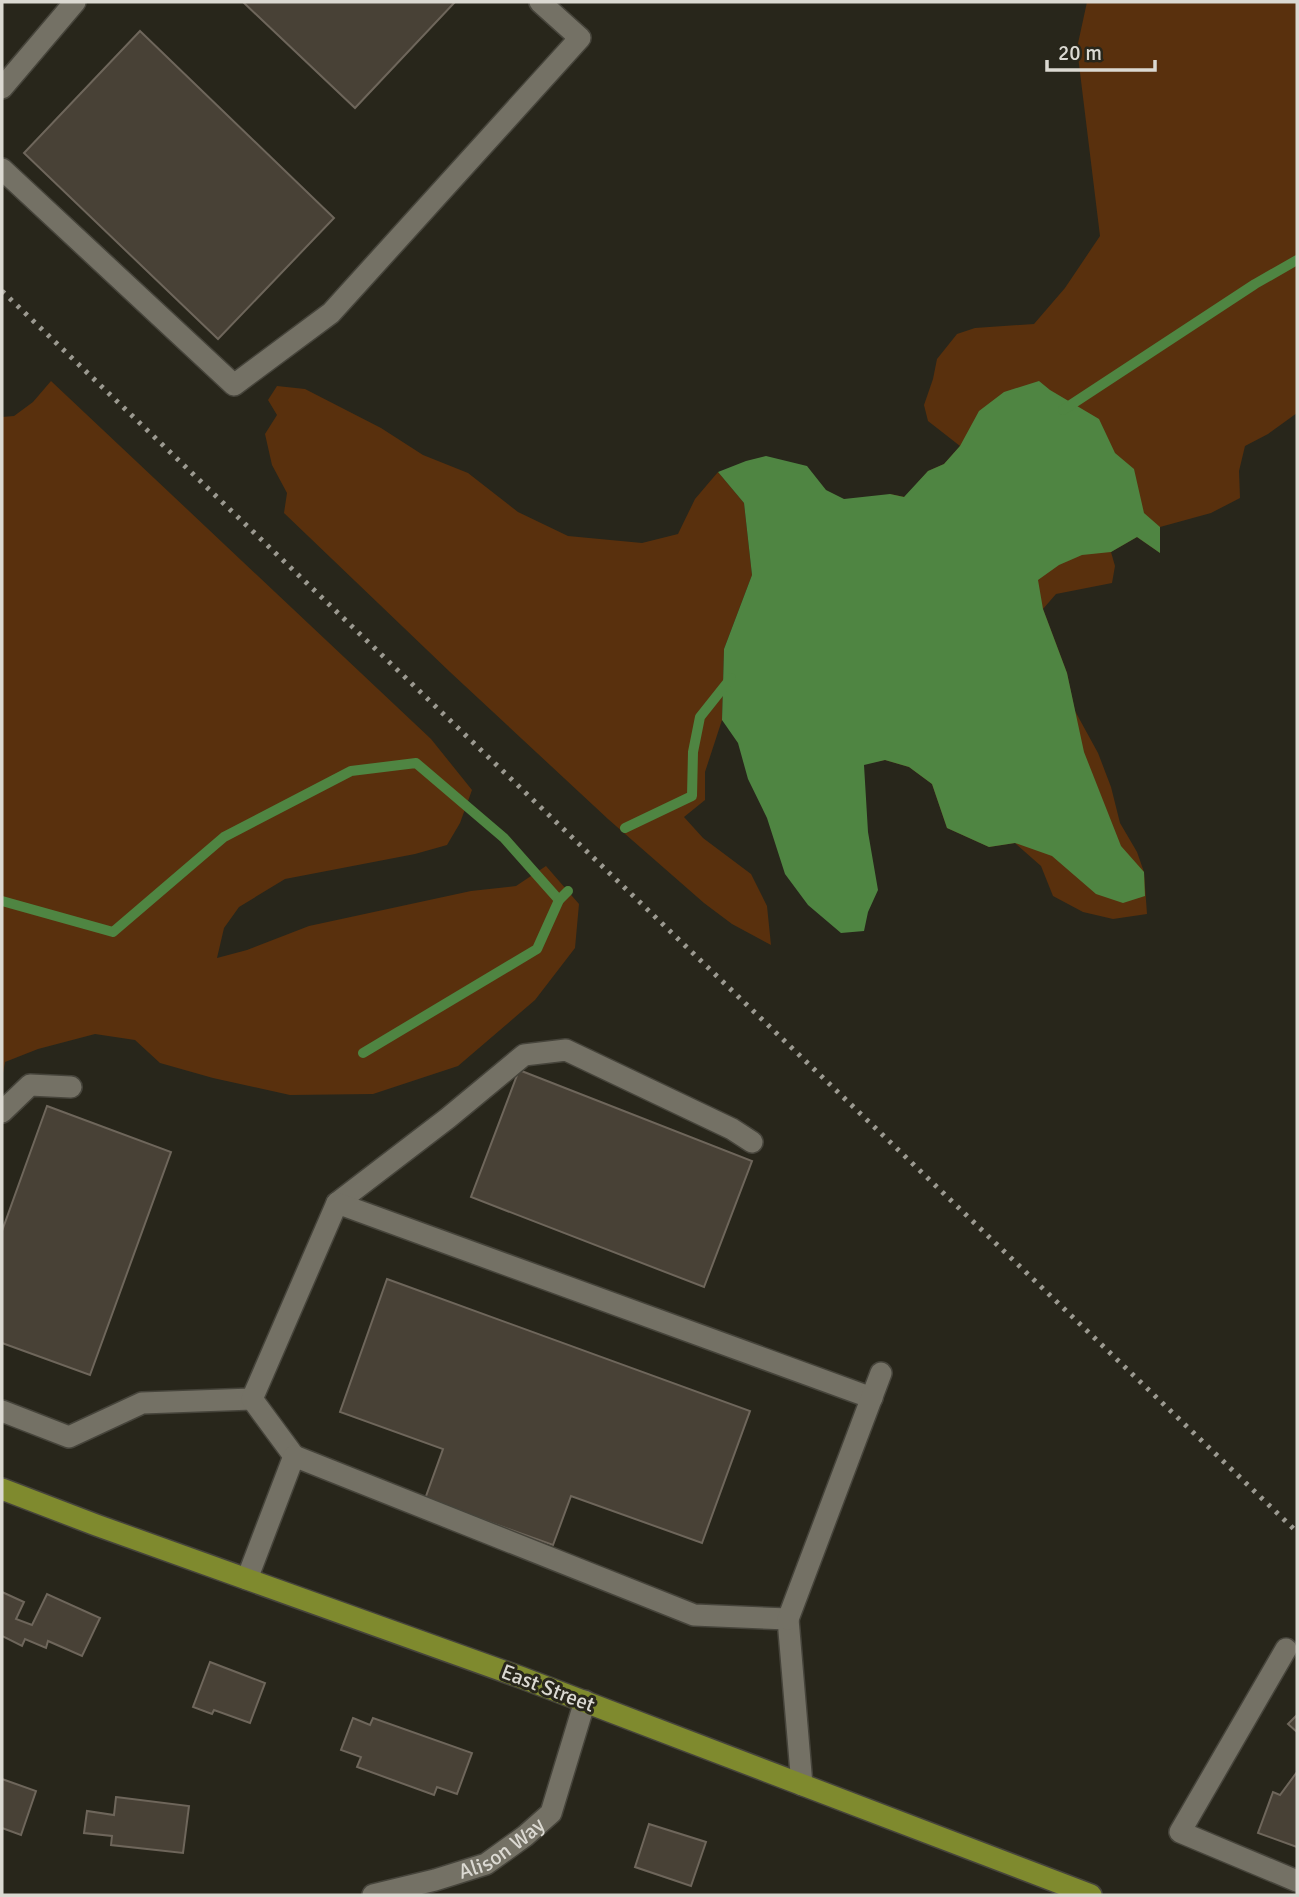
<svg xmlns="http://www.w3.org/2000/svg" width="1299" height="1897" font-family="Signika,sans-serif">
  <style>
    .green { fill: #59300d }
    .water { fill: #4f8542 }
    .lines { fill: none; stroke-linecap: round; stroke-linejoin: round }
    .stream { stroke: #4f8542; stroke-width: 10 }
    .building { fill: #484136; stroke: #6e665b; stroke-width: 2 }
    .minor-casing { stroke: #46443b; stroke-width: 24 }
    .major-casing { stroke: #46443b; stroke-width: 24 }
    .minor { stroke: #747165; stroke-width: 21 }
    .major { stroke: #7f8a2e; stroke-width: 21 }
    .rail { stroke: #9c9a91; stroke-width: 5; stroke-dasharray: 3.5 7; stroke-linecap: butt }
    .labels { text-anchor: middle; stroke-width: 6; stroke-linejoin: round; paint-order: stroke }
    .street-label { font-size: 21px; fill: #dbd9d2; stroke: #28261b }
  </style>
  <rect width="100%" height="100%" fill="#28261b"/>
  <g class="green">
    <polygon points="1087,2 1297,2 1297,413 1268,434 1245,446 1239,471 1240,498 1211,513 1160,527 1160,553 1137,537 1111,552 1115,566 1112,583 1056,594 1043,609 1067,673 1075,711 1098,753 1111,787 1120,823 1137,852 1144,872 1147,914 1113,919 1083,912 1053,896 1041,866 1015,843 989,847 947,828 932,784 909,767 885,760 864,764 890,494 905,497 928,471 944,464 960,446 928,421 924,405 933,379 937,359 957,334 975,328 1034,324 1065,288 1100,236 1077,48"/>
    <polygon points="51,381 431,739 472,790 460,823 447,845 415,854 285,879 239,907 224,928 217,958 247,950 309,926 471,891 516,886 546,866 579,904 575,948 535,1000 458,1066 373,1094 290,1095 213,1078 160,1063 135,1040 95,1034 38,1049 5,1062 2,1079 2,417 14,416 33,402"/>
    <polygon points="277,386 305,389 381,428 423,455 468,473 518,512 568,536 642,543 678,534 695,499 718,472 744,503 752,575 724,649 722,720 705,772 705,800 684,817 703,838 751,874 767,906 771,945 732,924 704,903 608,819 450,672 284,513 287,493 272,465 265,434 277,415 268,400"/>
  </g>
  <polygon class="water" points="1039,381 1050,390 1099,419 1115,453 1134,469 1144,513 1160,527 1160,553 1137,537 1111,552 1082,555 1059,565 1038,580 1043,609 1067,673 1084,752 1121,846 1144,872 1145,896 1123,903 1096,894 1052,856 1015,843 989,847 947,828 932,784 909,767 885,760 864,765 868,832 878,890 868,912 864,931 841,933 808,905 785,874 767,818 748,779 738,743 722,720 724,649 752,575 744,503 718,472 746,461 766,456 807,466 826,490 844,499 890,494 904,497 928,471 944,464 960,446 979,411 1004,392"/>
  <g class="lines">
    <g class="stream">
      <polyline points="1063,410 1255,284 1297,260"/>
      <polyline points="625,828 692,796 693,752 700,717 731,678"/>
      <polyline points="2,901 113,932 224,837 351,771 416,763 504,838 559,900"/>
      <polyline points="363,1053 537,949 559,900 568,891"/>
    </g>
  </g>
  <g class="building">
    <polygon points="243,2 455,2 355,108"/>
    <polygon points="140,31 334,218 218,339 24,153"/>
    <polygon points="519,1070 752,1161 704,1287 471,1197"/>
    <polygon points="47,1106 171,1152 90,1375 2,1343 2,1231"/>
    <polygon points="387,1279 750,1411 702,1543 571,1496 553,1545 425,1499 443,1449 340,1412"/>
    <polygon points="2,1592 24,1602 16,1619 32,1625 47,1594 100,1618 82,1656 48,1641 46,1648 25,1639 22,1646 2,1636"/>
    <polygon points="210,1662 265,1683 250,1723 214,1710 212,1714 193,1707"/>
    <polygon points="1297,1715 1297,1732 1288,1724"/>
    <polygon points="353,1718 370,1725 373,1718 472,1753 457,1794 437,1787 434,1795 357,1767 361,1757 341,1750"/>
    <polygon points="1297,1772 1297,1847 1258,1833 1273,1792 1280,1795"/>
    <polygon points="2,1779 36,1791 21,1835 2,1828"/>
    <polygon points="116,1797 189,1806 183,1853 111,1845 112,1836 84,1833 87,1811 114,1815"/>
    <polygon points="649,1824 706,1842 691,1886 635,1867"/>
  </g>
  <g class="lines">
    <g class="minor-casing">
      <g id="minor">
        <polyline points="2,88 75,2"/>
        <polyline points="2,169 234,385 331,313 580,38 540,2"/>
        <polyline points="2,1112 30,1085 71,1087"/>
        <polyline points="337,1203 448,1118 524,1055 566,1050 732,1129 752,1142"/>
        <polyline points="2,1411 69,1437 142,1403 252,1399"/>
        <polyline points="294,1456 252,1399 337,1203 872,1398"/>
        <polyline points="247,1579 294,1456 694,1615 788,1619 802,1785"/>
        <polyline points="788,1619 881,1373"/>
        <polyline points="1286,1649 1180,1832 1297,1881"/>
        <path id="s1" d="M373 1895 435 1880 486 1864 525 1836 551 1813 585 1701"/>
      </g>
    </g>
    <g class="major-casing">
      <polyline id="major" points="2,1489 96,1525 520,1677 1091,1895"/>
    </g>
    <use href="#minor" class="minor"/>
    <use href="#major" class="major"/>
    <polyline class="rail" points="2,291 1297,1532"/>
  </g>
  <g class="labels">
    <g class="street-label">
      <text transform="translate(548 1688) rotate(21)" y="7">East Street</text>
      <text dy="7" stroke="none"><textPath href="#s1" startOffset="138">Alison Way</textPath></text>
    </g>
  </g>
  <rect width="1299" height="1897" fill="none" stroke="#dbd9d2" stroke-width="7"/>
  <path d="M1047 60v10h108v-10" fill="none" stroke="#dbd9d2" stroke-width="3.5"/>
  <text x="1058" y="60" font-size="21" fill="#dbd9d2" stroke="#28261b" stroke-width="5" paint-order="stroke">20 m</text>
</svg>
